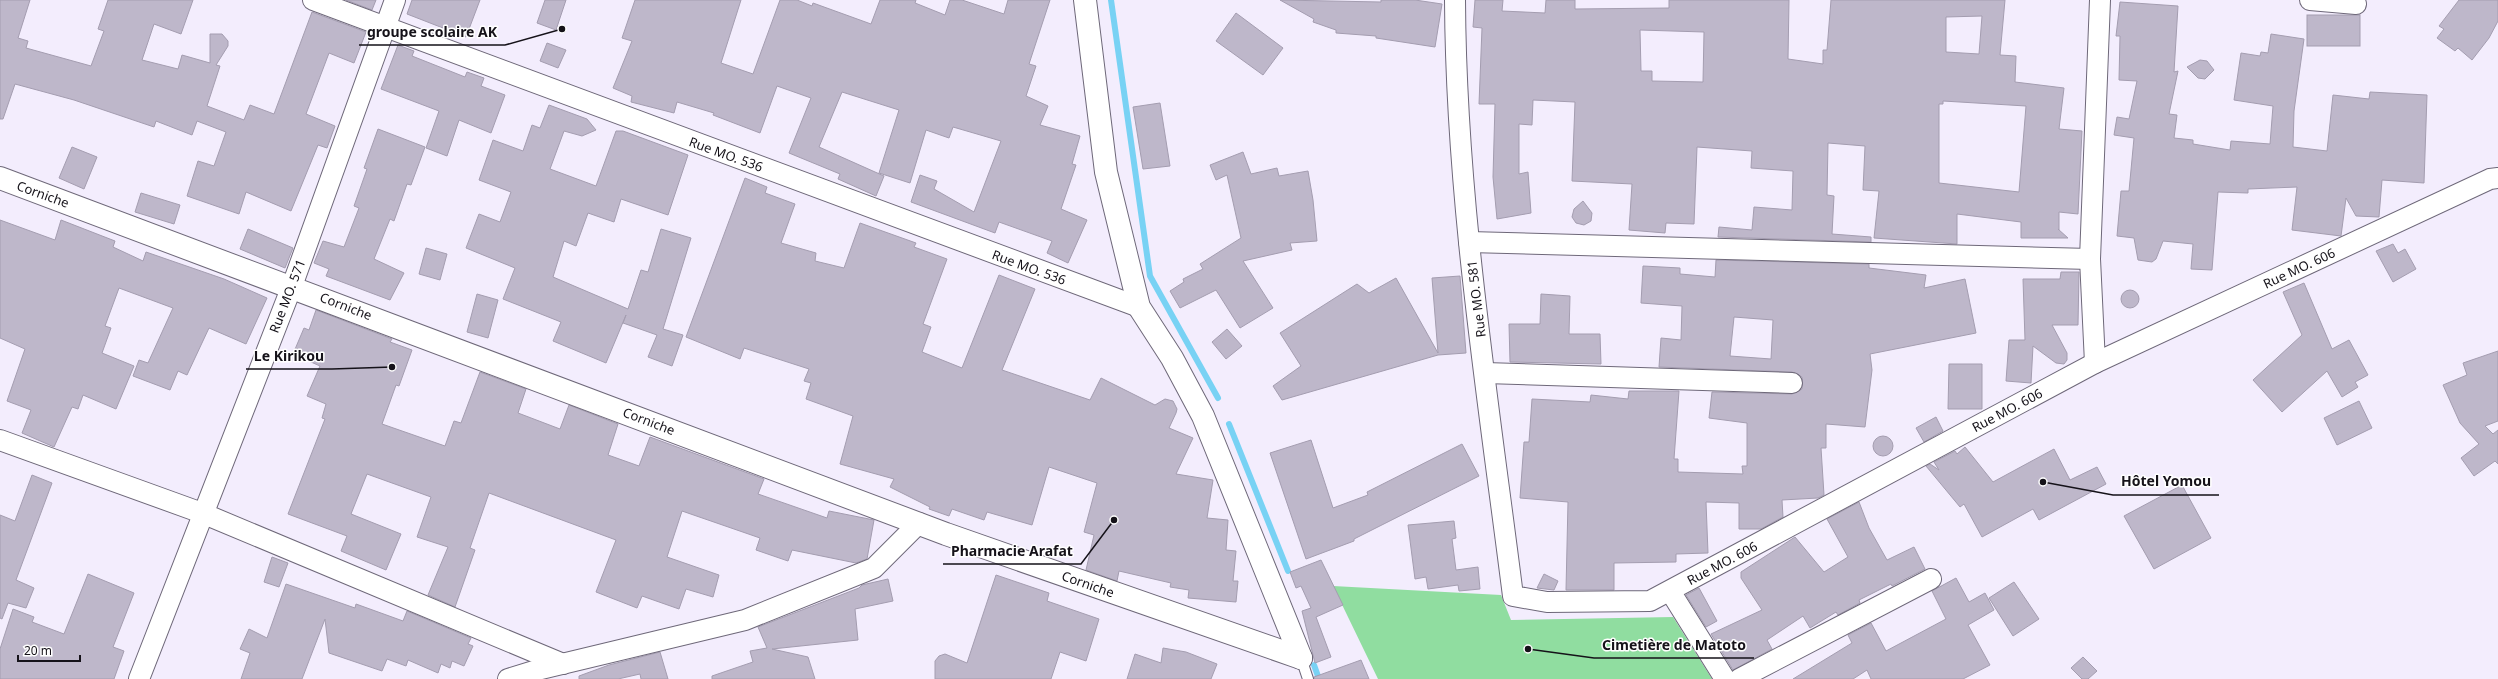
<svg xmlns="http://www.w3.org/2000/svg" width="2498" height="679" font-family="'Noto Sans',sans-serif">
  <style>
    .green { fill: #90dda0 }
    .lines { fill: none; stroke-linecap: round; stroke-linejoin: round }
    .stream { stroke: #78d2f4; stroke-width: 6 }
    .building { fill: #beb7ca; stroke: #a49db0; fill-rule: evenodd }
    .service-casing { stroke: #6e6879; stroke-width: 12 }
    .minor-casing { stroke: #6e6879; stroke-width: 22 }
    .tertiary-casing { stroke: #6e6879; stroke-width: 24 }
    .service { stroke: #fff; stroke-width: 10 }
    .minor { stroke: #fff; stroke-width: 20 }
    .tertiary { stroke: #fff; stroke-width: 22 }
    .labels { text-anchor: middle; stroke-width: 3; stroke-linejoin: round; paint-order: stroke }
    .street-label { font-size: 13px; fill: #151219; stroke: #fff }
    .leader { fill: none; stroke: #151219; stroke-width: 1.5 }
    .callout-dot { fill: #151219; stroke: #fff; stroke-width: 1.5 }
    .callout-label { font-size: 14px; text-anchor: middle; font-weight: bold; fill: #151219; stroke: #fff; stroke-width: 3; stroke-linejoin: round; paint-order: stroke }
  </style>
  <rect width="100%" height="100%" fill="#f3edfd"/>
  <polygon class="green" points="1333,586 1501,595 1511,620 1673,617 1712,679 1378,679"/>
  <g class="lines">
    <g class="stream">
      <polyline points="1111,0 1150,276 1218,398"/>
      <polyline points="1229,424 1288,571"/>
      <polyline points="1314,665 1319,679"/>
    </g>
  </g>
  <g class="building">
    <polygon points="0,0 30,0 18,38 28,41 26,48 91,66 104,31 98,29 108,0 193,0 181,34 154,24 142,60 178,69 182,55 210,63 210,34 222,34 228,41 228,46 216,65 220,66 207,106 244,120 250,105 274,114 312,12 366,32 354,63 329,53 306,114 335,126 327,148 318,145 291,211 246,192 239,214 187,196 198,161 214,166 226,132 197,121 192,135 156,121 154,127 74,100 15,84 3,119 0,119"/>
    <polygon points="346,0 376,0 372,10"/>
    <polygon points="412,0 480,0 466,37 407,14"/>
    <polygon points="545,0 566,0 556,30 537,23"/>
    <polygon points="635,0 741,0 721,63 753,74 780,0 797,0 812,6 813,3 871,24 880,0 916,0 915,3 945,15 950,0 962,0 1004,14 1008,0 1050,0 1029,64 1036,66 1026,96 1048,106 1040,125 1080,136 1072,164 1076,165 1061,209 1087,220 1068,263 1047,253 1052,241 999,222 995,233 911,202 920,175 937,181 934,189 974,212 1001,141 953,127 949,138 926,130 910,183 879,173 899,110 842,92 819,147 884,176 876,196 838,179 840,174 789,153 811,98 777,86 760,133 713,115 714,113 677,102 674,113 631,102 632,96 613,88 632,41 622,38"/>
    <polygon points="1280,0 1381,2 1381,0 1415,0 1442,4 1435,47 1376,38 1376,36 1336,33 1336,30 1313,22 1314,19"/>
    <path d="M1475 0H1503L1502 11 1545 13 1546 0H1575V9L1669 8V0H1789L1788 59 1823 64V50H1827L1831 0H2005L2000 55 2016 56 2015 82 2064 88 2059 129 2082 131 2078 214 2059 212V230L2058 229 2068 238H2021V222L1957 214V244L1874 238 1879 191 1863 190 1865 146 1828 143 1827 195 1834 196 1832 234 1871 237V242L1718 237 1719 227 1752 230 1754 207 1792 210 1793 171 1751 168 1752 151 1697 147 1694 224 1666 223 1665 233 1629 230 1632 184 1572 181 1575 102 1533 100 1532 125 1519 124V174L1528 172 1531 213 1497 219 1493 177 1495 104H1479L1482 28 1473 27ZM1982 16 1979 54 1946 52V17ZM1640 30 1704 32 1703 82 1652 81V71H1641ZM1943 101 2026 106 2019 192 1939 183V104H1943Z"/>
    <polygon points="2459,0 2498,0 2498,21 2489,38 2472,60 2458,48 2455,51 2437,38 2444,29 2439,26"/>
    <polygon points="2120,2 2178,6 2174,72 2178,71 2169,114 2177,115 2174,138 2193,140 2193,144 2230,150 2231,141 2270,144 2273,106 2234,100 2241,53 2260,56 2261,52 2268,53 2271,34 2304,39 2294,111 2293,147 2327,151 2333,95 2369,99 2370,92 2427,95 2424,183 2382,180 2379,217 2356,216 2346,198 2341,236 2292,230 2297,187 2248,189 2248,193 2218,192 2212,270 2191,269 2193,244 2163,241 2156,259 2152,262 2138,260 2134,238 2117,236 2121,191 2129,191 2134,138 2114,135 2117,117 2129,119 2137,81 2119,80 2120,36 2116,36"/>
    <polygon points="1236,13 1283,48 1263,75 1216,41"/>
    <rect x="2307" y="15" width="53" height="31"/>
    <polygon points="547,43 566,50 558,68 540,61"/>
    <polygon points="398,45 414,51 412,56 465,77 467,72 484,78 481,86 505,95 491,133 459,120 447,156 426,148 439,111 381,89"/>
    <polygon points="2200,60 2207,61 2214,70 2205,79 2198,78 2187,67"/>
    <polygon points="1160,103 1170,166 1143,169 1133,107"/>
    <polygon points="549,105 587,119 596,130 582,136 564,131 550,169 596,186 616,131 623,131 688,155 668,215 621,199 614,222 588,213 576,246 564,241 553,277 628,309 641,270 648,272 661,229 691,238 663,329 683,335 672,366 648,357 657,335 623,323 626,315 606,363 553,341 561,322 503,299 515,268 466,248 479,214 500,222 511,192 479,180 493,140 523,151 532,125 540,128"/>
    <polygon points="378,129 425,147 411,185 407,184 394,221 390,219 374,259 404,273 390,300 326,276 329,269 314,263 323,241 344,247 359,208 354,206 367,169 364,168"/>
    <polygon points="72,147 97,157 84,189 59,178"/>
    <polygon points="1243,152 1251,174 1277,168 1279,176 1308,171 1313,200 1317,241 1290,243 1292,250 1243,261 1273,308 1240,328 1216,290 1180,308 1170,291 1184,282 1183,279 1203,269 1200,264 1241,238 1227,175 1216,180 1210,165"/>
    <polygon points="745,178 767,187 765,193 795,204 781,243 816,253 815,261 844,268 860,223 916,243 914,247 947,259 923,324 931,327 922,352 962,368 999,275 1035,289 1002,370 1090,400 1101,378 1155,405 1165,399 1173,401 1177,409 1176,413 1169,428 1193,438 1176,474 1213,480 1207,518 1228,520 1226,550 1236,551 1233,581 1238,581 1236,602 1188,598 1189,590 1170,587 1171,583 1119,571 1117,581 1086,570 1094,535 1084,532 1097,483 1049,467 1032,525 987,512 984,520 952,509 949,516 929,509 930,507 890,487 894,479 840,464 853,416 806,399 811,383 804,381 809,369 744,348 740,359 686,337"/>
    <polygon points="141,193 180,205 174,224 135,212"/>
    <polygon points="1583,201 1592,213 1591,221 1584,225 1576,223 1572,217 1574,209"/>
    <polygon points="0,220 55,240 61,220 115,241 113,247 143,261 146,252 224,279 267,298 246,344 209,328 187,375 178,371 170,390 133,376 139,360 148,363 173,308 119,288 105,326 111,328 102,353 134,366 116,409 83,395 78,409 72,407 54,447 22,433 31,410 7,401 25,349 0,338"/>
    <polygon points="248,229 293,248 285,268 240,249"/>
    <polygon points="2393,244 2398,253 2405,249 2416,269 2393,282 2376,251"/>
    <polygon points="426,248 447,254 440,280 419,274"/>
    <path d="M1716 260 1869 264V268L1926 275 1924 288 1965 279 1976 333 1870 354 1872 370 1865 427 1826 424V448H1821L1824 495 1818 498 1782 500 1783 517 1761 529H1739V503L1706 502 1708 553 1676 554V562L1614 563V590H1566L1568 502 1520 498 1524 442H1529L1532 399 1590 402 1591 395 1628 399 1629 391H1679L1674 459H1678V472L1743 474 1742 466H1747V423L1709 418 1712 392 1792 394 1802 389V377L1792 372 1659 367 1661 338 1681 340 1682 306 1641 303 1643 266 1680 268V274L1715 277ZM1734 317 1773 320 1771 359 1730 356Z"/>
    <polygon points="2061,272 2079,272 2078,325 2052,325 2067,353 2067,360 2064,364 2056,363 2033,346 2031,383 2006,381 2009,340 2025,340 2023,279 2060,279"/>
    <polygon points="1460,276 1466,353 1438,355 1282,400 1273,386 1301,366 1280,333 1357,284 1369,293 1396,278 1438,353 1432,278"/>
    <polygon points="2304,283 2332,349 2349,340 2368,375 2355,382 2358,387 2342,397 2327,371 2282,412 2253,380 2302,335 2283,292"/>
    <circle cx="2130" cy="299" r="9"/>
    <polygon points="477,294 498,300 488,338 467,332"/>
    <polygon points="1541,294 1570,296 1569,334 1600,334 1601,364 1510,362 1509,324 1540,324"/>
    <polygon points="316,310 392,339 390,342 412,350 399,386 396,385 382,424 445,446 454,421 461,423 480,372 526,389 518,413 560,429 569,405 618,424 608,455 639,466 650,437 764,479 758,494 827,518 829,511 874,520 867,559 856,563 792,550 788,561 756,550 760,538 682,511 667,557 719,575 713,597 686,589 679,609 642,596 637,608 596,592 616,540 489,493 470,548 475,550 455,607 428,595 448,547 417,537 431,497 367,474 351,514 401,534 386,570 341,551 347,536 288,514 325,419 322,418 326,404 307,396 320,366 293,354 304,328 309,330"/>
    <polygon points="1227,329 1242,346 1226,359 1212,342"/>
    <polygon points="2498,351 2498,421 2485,426 2493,434 2498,430 2498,464 2495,461 2474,476 2461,458 2479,444 2460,423 2443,385 2467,375 2463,363"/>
    <polygon points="1949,364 1982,364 1982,409 1948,409"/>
    <polygon points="2359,401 2372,428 2337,445 2324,418"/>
    <polygon points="1936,417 1943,431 1924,442 1916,428"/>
    <circle cx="1883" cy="446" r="10"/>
    <polygon points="1311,440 1333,508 1368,495 1367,492 1462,444 1479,476 1354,539 1354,541 1306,559 1270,453"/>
    <polygon points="1965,447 1993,482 2054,449 2070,480 2097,467 2106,484 2039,520 2033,509 1982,537 1964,504 1960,507 1926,466 1930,464 1939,470 1934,462 1955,451 1957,454"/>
    <polygon points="32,475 52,483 16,580 34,588 26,608 8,603 2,619 0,618 0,515 15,521"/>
    <polygon points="2182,485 2211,538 2154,569 2124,516"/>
    <polygon points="1859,502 1869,528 1887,560 1914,547 1925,569 1892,586 1891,584 1859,600 1860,603 1838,615 1836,612 1810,628 1803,616 1767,640 1772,649 1733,670 1711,634 1762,610 1741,578 1741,572 1795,537 1824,572 1848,557 1827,519"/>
    <polygon points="1454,521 1456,538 1452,539 1456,570 1478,567 1480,589 1459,591 1458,585 1428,589 1426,577 1415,579 1408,525"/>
    <polygon points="272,557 288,563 279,587 264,582"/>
    <polygon points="1321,560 1343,605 1316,617 1331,657 1315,663 1302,611 1311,608 1301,586 1296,588 1290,572"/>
    <polygon points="88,574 134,593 113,647 124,651 114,679 0,679 0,649 13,609 34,617 32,622 64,634"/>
    <polygon points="1544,574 1558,581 1554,590 1537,588"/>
    <polygon points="996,575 1049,593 1047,601 1099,619 1086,661 1060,652 1051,679 935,679 935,661 939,656 945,654 967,663"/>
    <polygon points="1956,578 1969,602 1985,593 1994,610 1968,625 1990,665 1963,679 1871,679 1867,670 1853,679 1793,679 1852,643 1848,635 1871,623 1886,651 1946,619 1932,591"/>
    <polygon points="888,579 893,601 855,609 858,640 772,649 808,657 815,679 712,679 712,676 753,662 750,651 767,648 758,627 859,588 862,585"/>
    <polygon points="2014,582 2039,619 2013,636 1989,598"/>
    <polygon points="286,584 355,608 356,604 403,621 407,611 471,638 468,644 473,646 464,666 452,661 450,668 441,664 438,673 408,660 406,666 387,659 382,671 329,653 325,619 302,679 241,679 250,653 240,649 249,629 267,638"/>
    <polygon points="1699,588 1717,621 1706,627 1686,595"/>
    <polygon points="1163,648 1186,652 1217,664 1211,679 1127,679 1135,654 1161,663"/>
    <polygon points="660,652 668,679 641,679 640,674 618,679 579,679 579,676 609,665"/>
    <polygon points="2083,657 2097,671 2088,679 2082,679 2071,668"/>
    <polygon points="1361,660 1369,679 1314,679 1314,677"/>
  </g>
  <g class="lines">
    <g class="service-casing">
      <polyline id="service" points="1301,658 1308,679"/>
    </g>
    <g class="minor-casing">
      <g id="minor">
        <polyline points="313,0 1139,307"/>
        <path d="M1455 0C1456 199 1488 398 1513 596L1547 602 1650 601 2095 363 2490 179 2498 178"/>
        <polyline points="2310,0 2356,4"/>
        <polyline points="1469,242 2090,259"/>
        <polyline points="2095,363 2090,259 2100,0"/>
        <polyline points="1485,373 1792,383"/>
        <polyline points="0,440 202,513 563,664"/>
        <polyline points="1670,591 1725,679"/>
        <polyline points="139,679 292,286 395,0"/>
        <polyline points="508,679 537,670 745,620 874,568 919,523"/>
        <polyline points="1739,679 1931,579"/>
      </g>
    </g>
    <g class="tertiary-casing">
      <g id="tertiary">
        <polyline points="1085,0 1106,172 1139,307 1172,358 1203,416 1301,658"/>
        <polyline points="0,178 946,534 1301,658"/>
      </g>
    </g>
    <use href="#service" class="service"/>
    <use href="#minor" class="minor"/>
    <use href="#tertiary" class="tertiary"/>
  </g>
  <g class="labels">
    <g class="street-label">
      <text transform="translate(726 154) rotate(20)" y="5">Rue MO. 536</text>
      <text transform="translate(43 194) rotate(20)" y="5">Corniche</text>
      <text transform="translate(1029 267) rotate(20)" y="5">Rue MO. 536</text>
      <text transform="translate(2299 268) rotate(-25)" y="5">Rue MO. 606</text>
      <text transform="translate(287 296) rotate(-69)" y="5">Rue MO. 571</text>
      <text transform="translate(1476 299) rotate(-97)" y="5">Rue MO. 581</text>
      <text transform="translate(346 306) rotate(21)" y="5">Corniche</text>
      <text transform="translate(2007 410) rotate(-28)" y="5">Rue MO. 606</text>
      <text transform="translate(649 421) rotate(21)" y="5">Corniche</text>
      <text transform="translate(1722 563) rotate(-28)" y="5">Rue MO. 606</text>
      <text transform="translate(1088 584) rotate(19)" y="5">Corniche</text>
    </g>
  </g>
  <path class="leader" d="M562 29L505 45H359M392 367L332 369H246M2043 482L2113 495H2219M1114 520L1081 564H943M1528 649L1594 658H1754"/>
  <g class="callout-dot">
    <circle cx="562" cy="29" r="4"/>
    <circle cx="392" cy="367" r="4"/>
    <circle cx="2043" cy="482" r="4"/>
    <circle cx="1114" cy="520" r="4"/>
    <circle cx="1528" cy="649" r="4"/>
  </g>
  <g class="callout-label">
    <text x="432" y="37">groupe scolaire AK</text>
    <text x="289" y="361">Le Kirikou</text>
    <text x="2166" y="486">Hôtel Yomou</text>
    <text x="1012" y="556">Pharmacie Arafat</text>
    <text x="1674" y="650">Cimetière de Matoto</text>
  </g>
  <path d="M18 655v6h62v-6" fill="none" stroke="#151219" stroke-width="2"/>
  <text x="24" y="655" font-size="12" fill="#151219" stroke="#ffffff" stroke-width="3" paint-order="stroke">20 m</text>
</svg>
